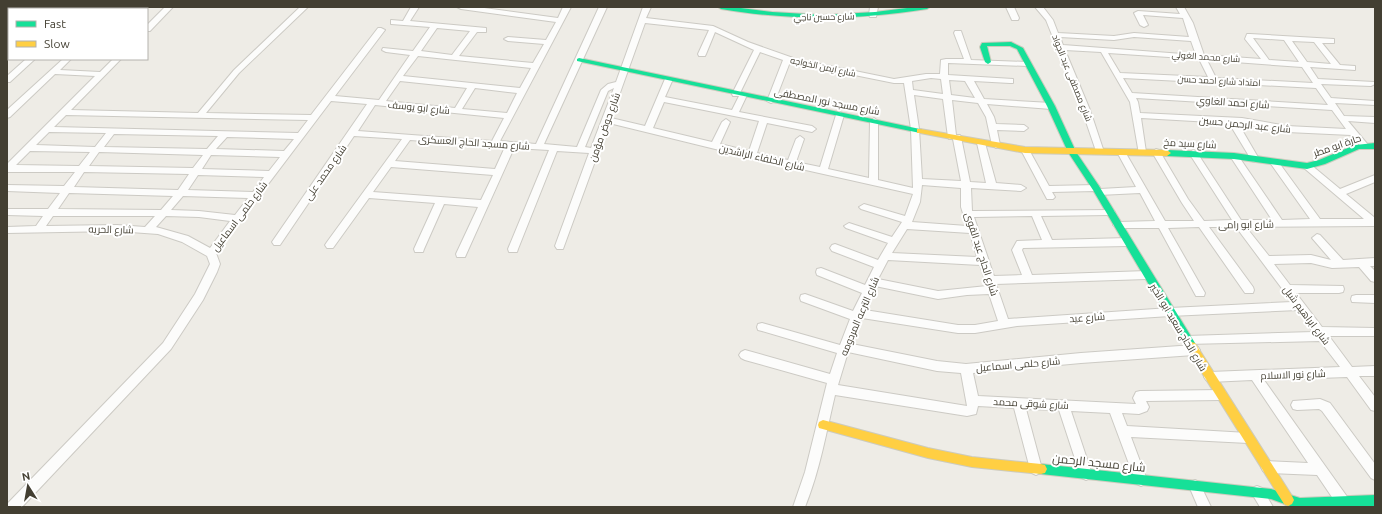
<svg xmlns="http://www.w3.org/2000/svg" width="1382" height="514" font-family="Ubuntu,Cairo,sans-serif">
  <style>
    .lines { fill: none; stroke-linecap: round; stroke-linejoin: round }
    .street-casing { stroke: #cccac4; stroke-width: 2 }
    .fast-casing { stroke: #cdcbbd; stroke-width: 2 }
    .slow-casing { stroke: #cdcbbd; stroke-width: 2 }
    .street { fill: #fcfcfb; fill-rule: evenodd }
    .fast { fill: #16e098; fill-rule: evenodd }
    .slow { fill: #ffcf43; fill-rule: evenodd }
    .labels { text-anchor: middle; stroke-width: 4; stroke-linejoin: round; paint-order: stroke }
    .far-street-label { font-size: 9px; fill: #433f32; stroke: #fff }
    .street-label { font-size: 10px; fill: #433f32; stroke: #fff }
    .near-street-label { font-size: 12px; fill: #433f32; stroke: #fff }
  </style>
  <rect width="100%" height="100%" fill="#eeece6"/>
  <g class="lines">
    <g class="street-casing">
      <g id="street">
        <polygon points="13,7 21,7 19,9 11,9"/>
        <polygon points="54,7 62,7 60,9 52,9"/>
        <polygon points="84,7 92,7 90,9 82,9"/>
        <polygon points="117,7 125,7 123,9 115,9"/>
        <polygon points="165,7 173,7 150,31 147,31 147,25"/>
        <path d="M300 7H308L239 73 206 113 311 115 378 28H381L385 30 335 96 379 100 410 55 386 52 382 50 383 48 413 51 430 27 391 24V20L403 21 411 7H419L410 21 486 28V32H477L459 56 533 63 544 44 508 41 504 39 508 37 546 40 556 22 461 9 457 7H477L558 18 563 7H571L500 141 536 144 599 7H607L544 144 577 147 601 90 608 84 616 82 643 7H651L646 18 713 26 748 42 796 59 894 79 926 74H940L941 60 946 59H964L954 33 955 31H961L971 60 1027 62 1031 64 1027 66 948 63V75L1013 79V83H1010L974 81 984 99 1051 103 1055 106 1051 109 987 104 994 117 996 124 1024 125 1028 128 1024 131 997 130 1000 145 996 148 992 145 986 117 978 103 952 100 956 135H960L961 137 970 182 986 183 977 143 981 140 985 143 996 183 1021 185 1026 188 1021 191 971 188 972 211 1113 210 1115 212 1113 214 1110 215 1041 216 1052 240 1128 238 1133 242 1128 246 1023 248 1022 250 1032 275 1147 271 1151 272 1152 275 1151 278 1147 279 996 284 1008 319 1170 308 1292 302 1236 227H1209L1253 287 1254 290 1253 293H1245L1199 227 1168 228 1205 293 1204 296H1196L1159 228H1118L1113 225 1118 222 1155 221 1140 193 1099 195 1096 194 1095 191 1052 192 1055 197 1053 199H1047L1021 150 1022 148H1028L1049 186 1096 185 1099 186 1100 189 1136 187 1117 152 1118 150H1124L1165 221H1194L1182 203 1152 152 1156 149 1159 150 1188 199 1204 221 1232 220 1189 153 1193 150 1196 151 1241 220H1272L1230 156 1231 154H1237L1282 220 1310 219 1271 164 1270 162 1271 160H1277L1320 219H1364L1304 168 1303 166 1304 164H1310L1340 189 1375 175V182L1346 194 1375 218V226L1246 227 1269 256 1311 255 1331 260 1312 238 1317 234 1320 235 1343 260 1375 258V266H1370L1375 271V282L1371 281 1359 267 1332 268 1311 263 1274 264 1290 285 1343 286 1344 289 1343 292 1339 293H1296L1322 327 1375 328V336H1329L1352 367 1375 366V376H1359L1375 397V411L1371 410 1347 377 1264 380 1348 498 1349 502 1348 506H1338L1317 475 1267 473 1263 471 1261 467 1263 463 1267 461 1308 463 1252 380 1210 382 1206 380 1204 377 1206 374 1210 372 1340 367 1320 341 1187 344 1183 343 1182 340 1183 337 1187 336 1313 332 1298 310 1170 316 1017 326 975 333H958L862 318 852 344 937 361 966 364 1081 353 1194 345 1198 347 1200 350 1198 353 1194 355 1081 363 973 373 978 396 1136 404 1133 398 1136 392 1140 391 1221 390 1225 391 1227 395 1225 399 1221 400 1146 401 1149 407 1147 411 1139 414 1122 413 1127 426 1248 433 1252 434 1254 438 1252 442 1248 443 1131 437 1147 480 1145 484 1141 486 1137 484 1135 480 1110 413 1071 411 1092 474 1090 478 1086 480 1082 478 1080 474 1059 410 1026 409 1042 469 1040 473 1036 475 1032 473 1030 469 1014 408 978 406 976 414 967 416 835 395C826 433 820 470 805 507H793L805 472 827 383 745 360 741 358 739 355 741 352 745 350 830 374 837 353 762 331 758 330 757 327 758 324 762 323 840 345 850 319 801 301 800 298 801 295 805 294 853 311 862 293 817 275 816 272 817 269 821 268 865 285 874 267 832 251 830 248 832 245 835 244 878 260 888 243 846 228 844 226 849 223 892 237 902 222 861 209 859 207 864 204 905 216 913 194 752 158 609 123 563 249H557L555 246 589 153 557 151 518 249 517 252H509L508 249 549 150 514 148 465 257H457L456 254 478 207 444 204 424 249 423 252H415L414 249 435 203 369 198 333 248H327L325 245 327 242 402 139 354 136 280 245H274L272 242 274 239 367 104 331 101 216 253 220 264 217 272 203 300 171 349 22 507H7L8 503 163 343 195 294 210 264 207 256 182 242 158 234 117 231 7 233V227L36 226 43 216 7 215V209H48L60 193 7 191V185L64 186 75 172H7V164L95 76 55 74 10 117 7 118V110L63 59H71L60 70 100 72 113 59H121L71 110 198 113 234 70ZM645 23 709 30 698 54 699 56H705L706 54 715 32 754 50 732 94 733 96H739L732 110 665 97 673 79 669 77 665 79 645 126 611 118ZM437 28 470 31 452 55 421 51ZM760 52 783 60 767 101 771 103 775 101 790 62 894 83H904L911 129 913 188 878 180V121L874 118 870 121 869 178 828 169 844 115 840 112 836 115 820 167 796 162 804 139 800 136 796 139 788 160 757 153 767 123 812 132 816 129 812 126 739 112 747 95 746 93H740ZM418 56 531 68 520 88 403 76ZM931 78 941 79 943 94 913 90 912 81ZM949 80 965 81 975 98 951 95ZM400 81 467 88 455 108 386 101ZM475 88 517 93 507 113 462 109ZM614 88 591 148 585 147 608 91ZM914 95 943 99 948 137 949 139H953L961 181 922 179 919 129ZM664 102 759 121 749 151 720 144 730 122 726 119 722 122 712 142 653 128ZM375 105 504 118 492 141 358 131ZM66 115 308 120 298 133 54 127ZM49 132 106 133 95 147 36 145ZM114 134 218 136 207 149 104 147ZM227 137 294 139 284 151 216 149ZM410 140 505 147 495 169 395 161ZM30 151 90 152 79 166 16 165ZM99 152 203 155 193 168 89 166ZM211 155 280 157 269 171 202 169ZM391 167 493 175 481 200 373 192ZM84 172 189 174 178 190 74 187ZM198 175 264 177 253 192 188 190ZM922 185 961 188V207L967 226 912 222 920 202ZM69 193 173 196 161 210 58 209ZM183 196 248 198 235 215 199 211 171 210ZM53 216H155L145 227 117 225 46 226ZM166 216 199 217 230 221 210 248 188 236 156 227ZM1032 216 1042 240 1017 241 1012 250 1022 275 994 276 974 217ZM907 229 970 233 977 257 892 253ZM888 260 980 265 987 286 938 291 878 279ZM875 286 938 299 967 295 989 294 998 321 975 325H958L865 310ZM848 352 937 371 961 373 967 406 838 385Z"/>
        <polygon points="870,7 878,7 876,17 870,17 869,15"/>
        <polygon points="1006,7 1014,7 1019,18 1018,20 1012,20"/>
        <path d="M1035 7H1043L1053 20 1058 33 1114 36 1134 33 1189 37 1183 18 1143 15 1148 25 1144 27 1140 25 1134 13 1138 11 1180 14 1176 7H1184L1193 23 1204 55 1261 59 1245 39 1247 34H1250L1334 39V43H1322L1340 65 1355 66V70L1310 67 1318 79 1374 82 1375 84 1371 86 1321 84 1331 98 1375 101V105L1335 103 1344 116 1375 117V123L1348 121 1369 146 1368 148H1362L1351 135 1287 132 1238 123 1259 159 1255 162 1252 161 1229 123 1141 118 1146 152 1145 154H1139L1130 102 1101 52 1065 50 1090 110 1104 152 1103 154H1097L1082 110 1046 20ZM1060 37 1114 40 1134 37 1191 41 1196 55 1063 45ZM1253 38 1284 40 1299 62 1269 60ZM1292 41 1314 42 1331 64 1307 62ZM1108 53 1199 59 1208 77 1120 73ZM1207 60 1302 67 1313 83 1216 78ZM1123 78 1316 88 1328 105 1132 93ZM1136 98 1332 110 1346 129 1287 126 1242 118 1140 113 1138 102Z"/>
        <rect x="7" y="11" width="2" height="6"/>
        <rect x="7" y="27" width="2" height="4"/>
        <rect x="7" y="48" width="2" height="5"/>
        <polygon points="26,59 35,59 10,82 7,82 7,76"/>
        <polygon points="1356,295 1375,295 1375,303 1352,302 1351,299 1352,296"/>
        <polygon points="1320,399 1330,403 1375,464 1375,480 1371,478 1322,411 1319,409 1297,410 1293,409 1291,405 1293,401"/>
        <polygon points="1195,480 1199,482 1211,507 1198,507 1189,486 1191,482"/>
        <polygon points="1257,486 1262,488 1273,507 1260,507 1251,492 1252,488"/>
      </g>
    </g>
    <g class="fast-casing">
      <g id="fast">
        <path d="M718 7H733L772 12 824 15 875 12 915 7H930L927 9C856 20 792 21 721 9Z"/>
        <polygon points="1011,42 1023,48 1055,106 1076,152 1099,186 1195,343 1196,346 1195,349 1191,350 1187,349 1093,190 1068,152 1047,106 1017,49 1010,46 987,46 991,62 988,64 985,62 980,47 982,43"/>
        <polygon points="579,58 920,129 924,131 920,133 577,61 577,59"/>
        <polygon points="1375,143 1375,149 1359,149 1325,164 1307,169 1234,159 1167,156 1163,153 1167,150 1234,153 1307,163 1319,160 1355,145"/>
        <polygon points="1041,464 1271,489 1300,498 1375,495 1375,507 1293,507 1271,499 1041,474 1037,473 1035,469 1037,465"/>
      </g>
    </g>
    <g class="slow-casing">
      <g id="slow">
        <polygon points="917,129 920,129 1025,147 1167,150 1171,153 1167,156 1025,153 920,133 917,133"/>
        <polygon points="1191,342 1195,343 1292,496 1294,500 1292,504 1288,506 1284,504 1187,349 1186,346 1187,343"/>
        <polygon points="823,420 928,448 972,457 1041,464 1045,465 1047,469 1045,473 1041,474 972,467 928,458 819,428 818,425 819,422"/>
      </g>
    </g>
    <use href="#street" class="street"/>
    <use href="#fast" class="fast"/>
    <use href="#slow" class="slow"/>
  </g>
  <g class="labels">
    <g class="far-street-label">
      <text transform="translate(824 17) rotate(-1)" y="3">شارع حسين ناجي</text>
      <text transform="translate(1206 57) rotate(4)" y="3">شارع محمد الغولي</text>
      <text transform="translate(823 67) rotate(12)" y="3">شارع ايمن الخواجه</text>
      <text transform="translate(1072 78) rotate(68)" y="3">شارع مصطفى عبد الجواد</text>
      <text transform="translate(1219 81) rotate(3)" y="3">امتداد شارع احمد حسن</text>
    </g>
    <g class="street-label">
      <text transform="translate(827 101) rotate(11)" y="4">شارع مسجد نور المصطفى</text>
      <text transform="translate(1233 102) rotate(4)" y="4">شارع احمد الغاوي</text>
      <text transform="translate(419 107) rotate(6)" y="4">شارع ابو يوسف</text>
      <text transform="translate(1245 124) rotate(6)" y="4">شارع عبد الرحمن حسين</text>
      <text transform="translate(604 127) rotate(-70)" y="4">شارع حوض مؤمن</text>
      <text transform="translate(474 142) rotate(4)" y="4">شارع مسجد الحاج العسكرى</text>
      <text transform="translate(1190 143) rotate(3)" y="4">شارع سيد مخ</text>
      <text transform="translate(1337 145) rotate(-19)" y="4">حارة ابو مطر</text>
      <text transform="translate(762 157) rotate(13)" y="4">شارع الخلفاء الراشدين</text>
      <text transform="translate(325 172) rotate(-55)" y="4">شارع محمد على</text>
      <text transform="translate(239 216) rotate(-53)" y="4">شارع حلمى اسماعيل</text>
      <text transform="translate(1246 224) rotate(-1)" y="4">شارع ابو رامى</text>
      <text transform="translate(111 229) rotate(1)" y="4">شارع الحريه</text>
      <text transform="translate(982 254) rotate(72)" y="4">شارع الحاج عبد القوى</text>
      <text transform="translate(1307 315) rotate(53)" y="4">شارع ابراهيم شبل</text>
      <text transform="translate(859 316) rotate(-67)" y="4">شارع الترعه المردومه</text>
      <text transform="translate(1087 317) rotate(-4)" y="4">شارع عيد</text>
      <text transform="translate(1179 327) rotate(59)" y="4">شارع الحاج سعيد ابو الخير</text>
      <text transform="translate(1018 364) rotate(-5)" y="4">شارع حلمى اسماعيل</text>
      <text transform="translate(1293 374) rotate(-2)" y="4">شارع نور الاسلام</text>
      <text transform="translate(1031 403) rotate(3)" y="4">شارع شوقى محمد</text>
    </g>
    <g class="near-street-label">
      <text transform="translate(1099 463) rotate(6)" y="4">شارع مسجد الرحمن</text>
    </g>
  </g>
  <rect width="1382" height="514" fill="none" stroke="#433f32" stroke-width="16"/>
  <rect x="8" y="8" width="140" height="52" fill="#ffffff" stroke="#b4b2ad"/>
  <rect x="16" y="21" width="20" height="6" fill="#16e098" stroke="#b4b2ad"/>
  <text x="44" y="28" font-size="12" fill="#433f32">Fast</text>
  <rect x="16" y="41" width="20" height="6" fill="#ffcf43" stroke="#b4b2ad"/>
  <text x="44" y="48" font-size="12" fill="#433f32">Slow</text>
  <g transform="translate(28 486) rotate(349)" stroke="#ffffff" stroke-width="3" paint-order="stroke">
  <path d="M0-3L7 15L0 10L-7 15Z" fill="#433f32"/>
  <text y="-6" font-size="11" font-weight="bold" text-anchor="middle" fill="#433f32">N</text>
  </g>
</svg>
